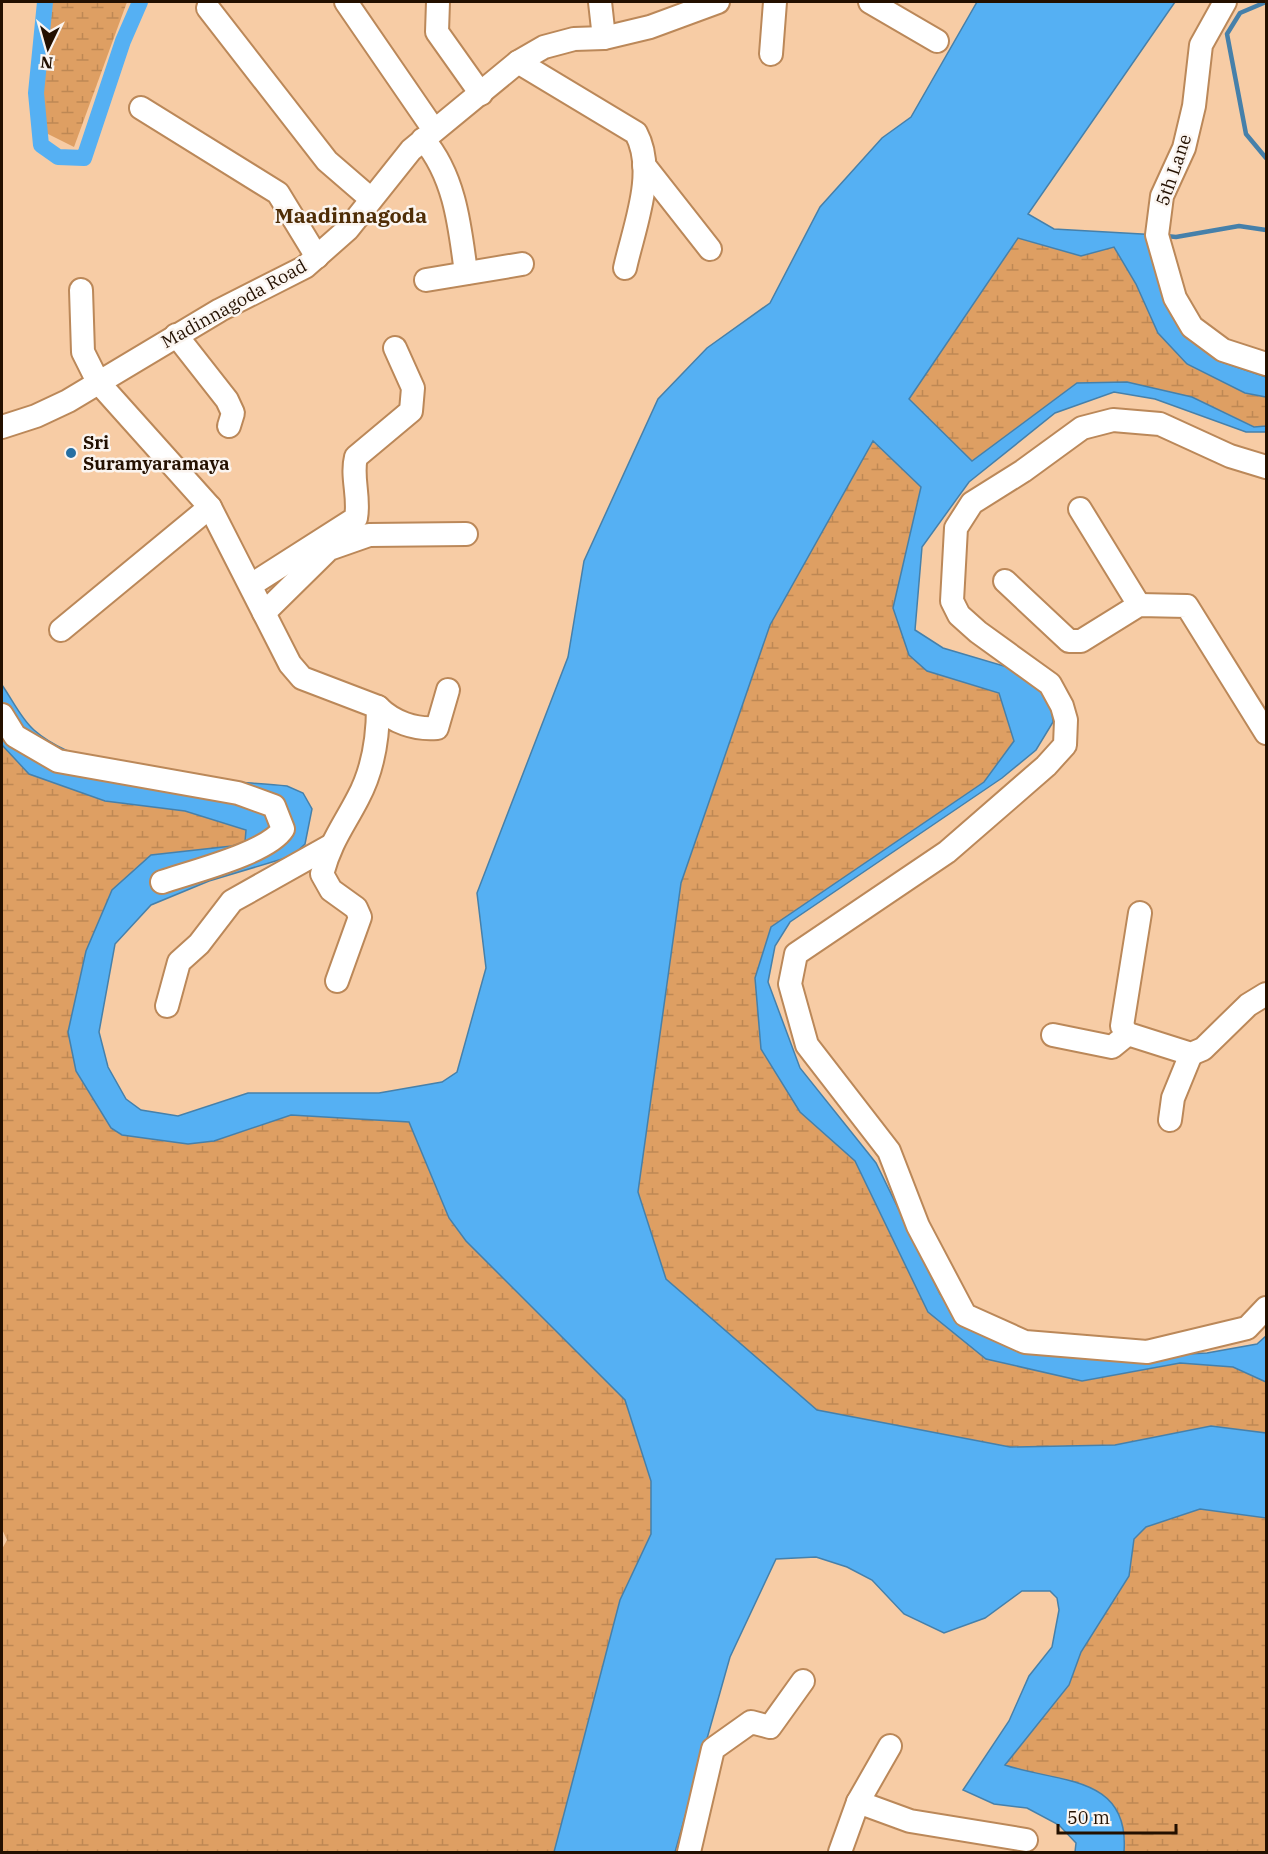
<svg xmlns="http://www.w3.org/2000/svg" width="1268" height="1854" font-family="'IBM Plex Serif',serif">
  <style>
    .wetland { fill: url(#wetland-marsh) }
    .water { fill: #55b0f3; stroke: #4680aa; stroke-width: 1.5 }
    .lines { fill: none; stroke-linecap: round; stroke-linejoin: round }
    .stream { stroke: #4680aa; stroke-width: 4.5 }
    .canal { stroke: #55b0f3; stroke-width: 16 }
    .minor-casing { stroke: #bb8859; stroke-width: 26 }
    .minor { stroke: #fff; stroke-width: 22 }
    .poi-dot { fill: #256fa3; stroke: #fbf5f0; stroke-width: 2 }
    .labels { text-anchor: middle; stroke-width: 5; stroke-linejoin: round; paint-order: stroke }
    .street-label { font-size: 18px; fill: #231000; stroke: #fbf5f0 }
    .poi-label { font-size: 18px; font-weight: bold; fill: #231000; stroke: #fbf5f0; text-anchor: start }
    .quarter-label { font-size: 21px; font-weight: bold; fill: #4f2d06; stroke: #fbf5f0 }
  </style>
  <defs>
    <pattern id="wetland-marsh" width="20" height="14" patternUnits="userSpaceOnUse" patternTransform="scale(1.5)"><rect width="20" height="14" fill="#de9f63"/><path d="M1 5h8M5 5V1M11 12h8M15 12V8" fill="none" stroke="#be8854"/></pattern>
  </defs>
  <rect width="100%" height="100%" fill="#f7cca5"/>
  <g class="wetland">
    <polygon points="51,2 127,2 74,147 40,130"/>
    <polygon points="1018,238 1081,256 1114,247 1136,284 1245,393 1266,397 1266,426 1255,427 1192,397 1077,383 972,461 909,399"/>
    <polygon points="872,441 921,487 893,608 927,671 999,693 1014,741 984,782 771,927 755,978 800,1112 855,1161 928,1312 1082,1381 1180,1363 1233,1366 1266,1382 1266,1433 1211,1426 1115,1445 1010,1447 817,1410 666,1279 638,1192 681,883 770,625"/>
    <polygon points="2,745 29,774 105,801 185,811 246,830 245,842 232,846 151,855 86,951 111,1128 214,1141 291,1115 409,1122 449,1218 466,1241 625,1400 651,1481 651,1534 620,1600 554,1852 2,1852 2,1549 7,1540 2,1529"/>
    <polygon points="1200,1509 1266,1518 1266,1852 1124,1852 1125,1838 1004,1766 1069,1685 1081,1652 1129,1576 1134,1539 1146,1527"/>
  </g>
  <path class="water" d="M977 2H1175L1028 214 1054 229 1159 235 1188 322 1219 361 1266 377V397L1245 393 1187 364 1158 333 1136 284 1114 247 1081 256 1018 238 909 399 972 461 1077 383 1127 382 1192 397 1254 427 1266 426V432H1246L1155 399 1114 392 1055 413 969 482 922 547 915 630 943 648 1031 674 1051 703 1053 722 1036 750 1002 778 790 922 775 946 768 982 800 1068 876 1163 940 1294 976 1329 1111 1358 1207 1353 1257 1344 1266 1336V1382L1233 1367 1180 1363 1082 1381 986 1359 928 1312 855 1161 800 1112 761 1049 755 978 771 927 984 782 1014 741 999 693 927 671 909 655 893 608 921 487 873 441 770 625 681 883 638 1192 666 1279 817 1410 1010 1447 1115 1445 1211 1426 1266 1433V1518L1200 1509 1146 1527 1134 1539 1129 1576 1081 1652 1069 1685 1005 1765C1057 1783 1130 1774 1124 1852H1075L1076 1843 1059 1825 1027 1808 994 1804 963 1790 1009 1721 1029 1676 1052 1647 1059 1610 1057 1598 1050 1591H1022L985 1618 944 1633 904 1614 872 1580 847 1567 816 1557 776 1559 730 1657 675 1852H554L620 1600 651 1534V1481L625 1400 466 1241 449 1218 409 1122 291 1115 214 1141 188 1144 122 1135 111 1128 76 1071 68 1032 86 951 112 890 151 855 232 846 245 842 246 830 185 811 105 801 29 774 2 745V685C12 699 21 719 34 730 90 779 215 779 287 786L303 793 312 809 305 844 292 856 209 881 151 905 115 944 99 1032 108 1067 126 1099 141 1110 178 1116 248 1093H379L442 1082 457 1072 486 968 477 893 568 657 584 561 658 399 707 348 770 303 820 207 882 138 911 117Z"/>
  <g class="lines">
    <g class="stream">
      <polyline points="1266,2 1240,13 1227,34 1246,134 1266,158"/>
      <polyline points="1166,236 1176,237 1239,226 1266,230"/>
    </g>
    <polyline class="canal" points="45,2 36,93 41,145 58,157 84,158 123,41 140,2"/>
    <g class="minor-casing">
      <g id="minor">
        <polyline points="346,2 434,130"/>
        <polyline points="438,2 437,32 481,94"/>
        <polyline points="600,2 604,38"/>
        <polyline points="870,2 937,41"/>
        <polyline points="1225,2 1201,45 1194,106 1184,148 1162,196 1157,235 1175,298 1192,327 1223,350 1266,364"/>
        <polyline points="208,8 327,161 371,199"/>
        <polyline points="771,54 775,2"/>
        <path d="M518 62 636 133C657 172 634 227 625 268"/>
        <polyline points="141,108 278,193 317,257"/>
        <path d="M423 139C455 176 460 227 466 273"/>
        <polyline points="644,165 710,249"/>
        <polyline points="426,280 522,264"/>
        <path d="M81 290 83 352 98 382 210 507 290 664 302 678 378 707C378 738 373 770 358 798 343 827 331 841 322 874L331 890 356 908 360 917 337 981"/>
        <polyline points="176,335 227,400 233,413 229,426"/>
        <polyline points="2,427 36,416 68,401 220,310 305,267 348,229 411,150 518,62 544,47 574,39 604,38 650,27 718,2"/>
        <polyline points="1266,467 1230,456 1160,424 1113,420 1082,428 1023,471 972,503 956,528 952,601 959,615 978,632 1050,684 1062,706 1066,720 1065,745 1046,766 947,852 796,954 790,984 807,1045 889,1151 918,1226 965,1315 1025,1342 1147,1352 1247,1328 1266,1308"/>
        <polyline points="1080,509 1139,605"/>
        <polyline points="1005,581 1069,641 1081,641 1139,605 1187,606 1266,733"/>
        <path d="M251 585 356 518C360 497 351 477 356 457L411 411 413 388 395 348"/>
        <polyline points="264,613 329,549 369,535 466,534"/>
        <polyline points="61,630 210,507"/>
        <path d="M378 707C393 722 415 730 437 728L448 690"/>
        <path d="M2 715 15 736 58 761 238 793 274 806 283 829C268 853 191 872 162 882"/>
        <polyline points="1140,913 1122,1026 1128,1034 1191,1054 1203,1049 1248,1005 1266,994"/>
        <polyline points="167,1006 179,962 199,944 232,901 330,846"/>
        <polyline points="1053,1035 1112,1047 1128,1034"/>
        <polyline points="1170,1120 1173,1098 1191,1054"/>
        <polyline points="858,1802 910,1821 1026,1840"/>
        <polyline points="689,1852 713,1749 751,1722 770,1727 803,1681"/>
        <polyline points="840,1852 858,1802 890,1746"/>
      </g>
    </g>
    <use href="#minor" class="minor"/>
  </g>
  <circle class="poi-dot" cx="71" cy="453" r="6"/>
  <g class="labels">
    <g class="street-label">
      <text transform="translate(1174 170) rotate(-71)" y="6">5th Lane</text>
      <text transform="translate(234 304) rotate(-29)" y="6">Madinnagoda Road</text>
    </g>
    <g class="poi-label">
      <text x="83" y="449">Sri<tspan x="83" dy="21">Suramyaramaya</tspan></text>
    </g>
    <g class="quarter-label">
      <text x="351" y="223">Maadinnagoda</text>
    </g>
  </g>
  <rect width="1268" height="1854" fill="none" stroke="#231000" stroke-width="6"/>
  <g transform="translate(48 48) rotate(185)" stroke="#fbf5f0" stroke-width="4.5" paint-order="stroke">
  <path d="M0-4.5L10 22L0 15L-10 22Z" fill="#231000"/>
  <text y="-9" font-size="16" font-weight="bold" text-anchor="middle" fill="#231000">N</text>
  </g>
  <path d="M1058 1824v9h118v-9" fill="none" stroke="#231000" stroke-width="3"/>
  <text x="1067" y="1824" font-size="18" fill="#231000" stroke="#fbf5f0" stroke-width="4.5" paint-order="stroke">50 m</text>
</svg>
